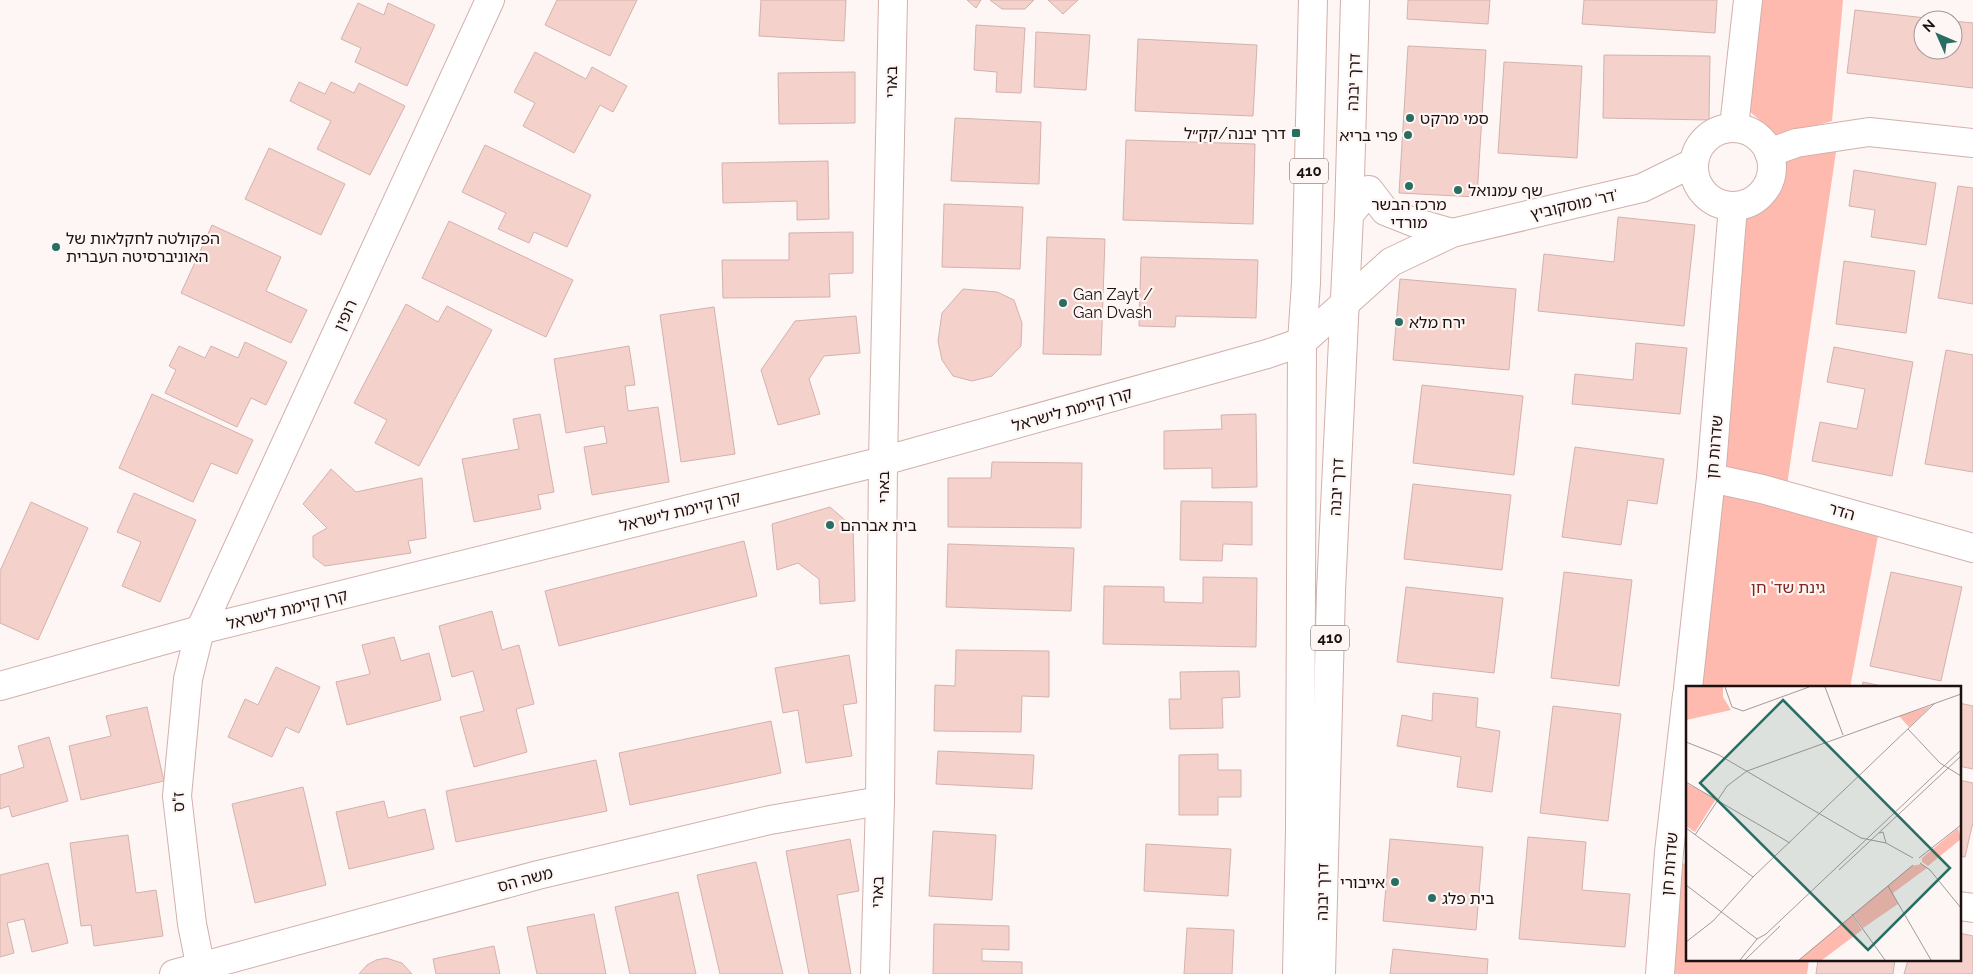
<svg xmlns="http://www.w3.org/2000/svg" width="1973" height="974" font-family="Raleway,'Noto Sans Hebrew',sans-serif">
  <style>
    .green { fill: #febaaf }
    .building { fill: #f4d1cb; stroke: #d4b2ac }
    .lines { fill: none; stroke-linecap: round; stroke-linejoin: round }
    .minor-casing { stroke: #d2b0aa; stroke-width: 30 }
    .primary-casing { stroke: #d2b0aa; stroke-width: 30 }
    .minor { stroke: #fff; stroke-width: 28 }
    .primary { stroke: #fff; stroke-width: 28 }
    .poi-dot { fill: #296e62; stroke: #fdf6f4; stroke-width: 2 }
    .labels { text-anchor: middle; stroke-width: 4.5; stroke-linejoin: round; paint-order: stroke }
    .shield { fill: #fdf6f4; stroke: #605654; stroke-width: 1 }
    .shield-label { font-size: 15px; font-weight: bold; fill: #1c110f }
    .street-label { font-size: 16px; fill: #1c110f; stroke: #fdf6f4 }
    .poi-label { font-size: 16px; fill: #1c110f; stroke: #fdf6f4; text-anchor: start }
    .park-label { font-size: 16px; fill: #86271d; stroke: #fdf6f4 }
    .inset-road { fill: none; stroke: #a39a98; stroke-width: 1 }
    .view { fill: #296e62; fill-opacity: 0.15; stroke: #296e62; stroke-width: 2.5 }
    .inset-edge { fill: none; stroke: #1c110f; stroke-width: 2.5 }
  </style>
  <rect width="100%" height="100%" fill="#fdf6f4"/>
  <g class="green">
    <polygon points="1760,0 1843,0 1832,121 1778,136 1749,111"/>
    <polygon points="1837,145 1786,492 1722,477 1736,221 1765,204 1777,183 1781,157"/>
    <polygon points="1721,485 1879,530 1850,688 1696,688"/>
    <polygon points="1674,862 1687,864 1687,960 1809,960 1807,974 1665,974"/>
  </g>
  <g class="building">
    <polygon points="557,0 637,0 610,56 545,25"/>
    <polygon points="761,0 846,0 844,41 759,36"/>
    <polygon points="967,0 981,0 976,8"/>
    <polygon points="990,0 1034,0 1025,9 1002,9"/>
    <polygon points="1048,0 1078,0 1063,14"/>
    <polygon points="1408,0 1490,0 1488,24 1407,19"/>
    <polygon points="1584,0 1717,0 1715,33 1582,24"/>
    <polygon points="358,3 384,15 388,3 435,25 407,86 355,62 361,48 341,39"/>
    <polygon points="1855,10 1944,20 1923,20 1923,50 1953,50 1953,21 1973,23 1973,88 1847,73"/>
    <polygon points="976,25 1025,28 1021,93 996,92 997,72 974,70"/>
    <polygon points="1036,32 1090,35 1086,90 1034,87"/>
    <polygon points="1138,39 1257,45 1253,116 1135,111"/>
    <polygon points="1408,46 1486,50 1477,197 1399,193"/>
    <polygon points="535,52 586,79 592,67 627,86 613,112 600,105 574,153 523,126 535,103 514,92"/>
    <polygon points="1604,55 1710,56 1709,120 1603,118"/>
    <polygon points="1504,62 1582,66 1577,158 1498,153"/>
    <polygon points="855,72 855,123 779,124 778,73"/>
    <polygon points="299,82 325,94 331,82 354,93 359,83 405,106 370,175 317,149 331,121 290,101"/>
    <polygon points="955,118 1041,122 1039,184 951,181"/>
    <polygon points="1126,140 1255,144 1253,224 1123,220"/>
    <polygon points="485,145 591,195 567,247 534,232 529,243 498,229 506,213 462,192"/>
    <polygon points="269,148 345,184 321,235 245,199"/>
    <polygon points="828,161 829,219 797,220 797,201 723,203 722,163"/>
    <polygon points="1854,170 1936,183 1926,245 1871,237 1875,210 1849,206"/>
    <polygon points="1958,186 1973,188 1973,304 1938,298"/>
    <polygon points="944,204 1023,207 1020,269 942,267"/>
    <polygon points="1618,217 1695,225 1684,326 1538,311 1544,254 1614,262"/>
    <polygon points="449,221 573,280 546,337 422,278"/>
    <polygon points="212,225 281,257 266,291 307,310 291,343 181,293"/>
    <polygon points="853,232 853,273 829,274 830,297 723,298 722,260 789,260 789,233"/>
    <polygon points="1047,237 1105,239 1101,355 1043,354"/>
    <polygon points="1141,257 1258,260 1256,318 1176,316 1175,327 1139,326"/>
    <polygon points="1844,261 1915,271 1906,333 1836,324"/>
    <polygon points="1400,279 1516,289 1509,370 1393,360"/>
    <polygon points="963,289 997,292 1014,300 1022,323 1021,346 992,376 972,381 953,376 942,360 938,341 942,313"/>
    <polygon points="406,304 438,322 447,306 492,330 419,466 375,443 387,420 354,403"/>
    <polygon points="714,307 735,454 681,462 660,315"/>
    <polygon points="856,316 860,353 824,356 809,379 820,414 778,425 761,370 795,321"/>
    <polygon points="245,342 287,362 266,405 251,398 237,427 165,393 176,370 169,366 179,346 205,358 211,346 238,358"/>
    <polygon points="1636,343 1687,348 1680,414 1572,404 1575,374 1633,380"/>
    <polygon points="629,346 635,385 625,386 628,411 658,407 669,482 592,495 584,447 607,443 604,426 566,433 554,359"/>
    <polygon points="1834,347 1913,362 1892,476 1812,461 1820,422 1857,429 1865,389 1827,382"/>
    <polygon points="1946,350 1973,355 1973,472 1925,464"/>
    <polygon points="1422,385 1523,396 1514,475 1413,463"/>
    <polygon points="152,394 253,440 237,474 211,463 193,502 119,468"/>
    <polygon points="540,414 554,492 538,495 541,509 474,522 462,459 519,449 513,419"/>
    <polygon points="1256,414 1257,487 1212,488 1212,468 1164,469 1164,431 1222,429 1221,415"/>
    <polygon points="1575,447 1664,459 1657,504 1628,500 1621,545 1562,537"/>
    <polygon points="992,462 1082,463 1081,528 948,527 948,478 991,478"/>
    <polygon points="331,469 356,492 422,478 426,538 408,541 411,553 325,566 313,557 313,536 327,528 303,504"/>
    <polygon points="1413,484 1511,495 1502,570 1404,559"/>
    <polygon points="134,493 196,520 160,602 122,586 141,542 117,532"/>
    <polygon points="1181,501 1252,502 1252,545 1223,544 1222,561 1180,560"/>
    <polygon points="31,502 88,528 38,640 0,623 0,571"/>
    <polygon points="830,507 853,527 855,601 820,604 819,579 798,563 777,570 772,524"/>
    <polygon points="744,541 757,596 559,646 545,591"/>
    <polygon points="948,544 1074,548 1071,611 946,607"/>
    <polygon points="1564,572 1632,580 1619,686 1551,678"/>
    <polygon points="1891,572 1962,587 1941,681 1870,666"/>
    <polygon points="1203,577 1257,578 1256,647 1103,644 1104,586 1164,587 1164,602 1203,603"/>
    <polygon points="1406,587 1503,598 1494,673 1397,662"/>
    <polygon points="492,611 502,650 519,645 534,704 516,709 527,752 474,767 460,717 484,711 473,671 452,677 439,626"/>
    <polygon points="394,637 401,661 429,653 441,700 347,725 336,682 370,674 362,645"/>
    <polygon points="956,650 1049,651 1049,697 1022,696 1021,732 934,731 935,685 955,686"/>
    <polygon points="849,655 857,703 843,705 852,756 806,763 798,710 783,713 775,668"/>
    <polygon points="276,667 320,687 299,733 286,727 272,757 228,737 245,699 258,705"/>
    <polygon points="1239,671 1240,697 1222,698 1223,728 1170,729 1169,699 1181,699 1180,672"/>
    <polygon points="1863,682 1891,688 1862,688"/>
    <polygon points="1433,693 1478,698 1476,727 1500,731 1492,792 1457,787 1461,757 1397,746 1402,715 1432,721"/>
    <polygon points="1959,703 1973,706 1973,769 1959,766"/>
    <polygon points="1553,706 1621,714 1608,821 1540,813"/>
    <polygon points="147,707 164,781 81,800 69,746 111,736 106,716"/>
    <polygon points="771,721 781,773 630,805 619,753"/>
    <polygon points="49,737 68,801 12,817 9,806 0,809 0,775 24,767 18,746"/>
    <polygon points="938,751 1034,755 1032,789 936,784"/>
    <polygon points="1218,754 1218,770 1241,770 1241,797 1218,797 1218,815 1179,815 1179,755"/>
    <polygon points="596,760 607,811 456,842 446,791"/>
    <polygon points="1959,780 1973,783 1973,822 1965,857 1959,856"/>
    <polygon points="303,787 326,885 255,903 232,804"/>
    <polygon points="384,801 388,818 425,809 434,849 349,869 336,812"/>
    <polygon points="933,831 996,835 992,900 929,896"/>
    <polygon points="128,835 136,893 156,890 163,936 94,946 91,925 81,926 70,843"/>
    <polygon points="1528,837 1586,842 1582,890 1630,894 1625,947 1519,939"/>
    <polygon points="850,839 859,891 837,895 851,974 809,974 786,851"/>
    <polygon points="1390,839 1483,847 1476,930 1383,921"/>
    <polygon points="1146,844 1231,849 1228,896 1144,891"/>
    <polygon points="756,862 783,974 720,974 697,875"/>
    <polygon points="48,863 68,943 32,952 24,919 7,923 14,953 0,957 0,875"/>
    <polygon points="678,892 696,974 630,974 615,907"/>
    <polygon points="594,914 606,974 537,974 527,927"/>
    <polygon points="934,924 1009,926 1009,950 982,949 982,961 1022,962 1022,974 933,974"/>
    <polygon points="1187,928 1234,930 1232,974 1184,974"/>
    <polygon points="1959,933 1973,936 1973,974 1904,974 1908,960 1959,960"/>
    <polygon points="494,946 500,974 436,974 433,959"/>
    <polygon points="1393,949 1488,959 1487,974 1390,974"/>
    <polygon points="386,958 402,963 412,974 359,974 367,965 376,960"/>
    <polygon points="1818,960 1895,960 1893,974 1816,974"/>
  </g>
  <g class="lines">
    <g class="minor-casing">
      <g id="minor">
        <polyline points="1734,127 1748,0"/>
        <circle cx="1733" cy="167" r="39"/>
        <polyline points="1769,153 1796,143 1869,132 1973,143"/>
        <polyline points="1349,215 1369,190 1385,211 1413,222 1452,233"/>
        <polyline points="1711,478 1762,489 1973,548"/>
        <polyline points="0,686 200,630 883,461 1267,354 1302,342 1391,262 1452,233 1642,188 1693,163"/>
        <polyline points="1688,688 1711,478 1733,206"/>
        <polyline points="1959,906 1973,908"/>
        <polyline points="174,974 538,875 770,820 880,801"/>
        <polyline points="202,974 192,924 177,796 188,679 200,630 490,0"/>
        <polyline points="875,974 880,801 883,461 893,0"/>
        <polyline points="1660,974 1669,852 1687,695"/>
      </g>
    </g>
    <g class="primary-casing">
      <g id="primary">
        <polyline points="1297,974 1300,831 1302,342 1306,283 1313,0"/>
        <polyline points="1321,974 1331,591 1349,215 1355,0"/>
      </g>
    </g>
    <use href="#minor" class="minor"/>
    <use href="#primary" class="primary"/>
  </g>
  <g class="poi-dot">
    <circle cx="1410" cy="118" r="5"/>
    <rect x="1291" y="128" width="10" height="10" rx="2.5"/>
    <circle cx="1408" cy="135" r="5"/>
    <circle cx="1409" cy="186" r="5"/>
    <circle cx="1458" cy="190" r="5"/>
    <circle cx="56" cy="247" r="5"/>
    <circle cx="1063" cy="303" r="5"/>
    <circle cx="1399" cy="322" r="5"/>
    <circle cx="830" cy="525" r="5"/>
    <circle cx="1395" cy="882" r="5"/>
    <circle cx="1432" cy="898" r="5"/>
  </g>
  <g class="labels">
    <g class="shield">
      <rect x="1290" y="158.5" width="38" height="25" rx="4"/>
      <rect x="1311" y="625.5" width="38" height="25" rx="4"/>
    </g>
    <g class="shield-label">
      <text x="1309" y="176">410</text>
      <text x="1330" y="643">410</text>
    </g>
    <g class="street-label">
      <text transform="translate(891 82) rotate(-89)" y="6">בארי</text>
      <text transform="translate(1353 82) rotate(-88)" y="6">דרך יבנה</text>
      <text transform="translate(1574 204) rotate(-13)" y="6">דר' מוסקוביץ'</text>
      <text transform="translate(345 315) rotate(-65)" y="6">רופין</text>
      <text transform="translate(1072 409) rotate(-16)" y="6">קרן קיימת לישראל</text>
      <text transform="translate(1714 447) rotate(-85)" y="6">שדרות חן</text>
      <text transform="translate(883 487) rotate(-90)" y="6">בארי</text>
      <text transform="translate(1336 487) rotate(-87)" y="6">דרך יבנה</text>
      <text transform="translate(680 511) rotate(-14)" y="6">קרן קיימת לישראל</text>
      <text transform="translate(1842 511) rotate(16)" y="6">הדר</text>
      <text transform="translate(287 609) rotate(-14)" y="6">קרן קיימת לישראל</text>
      <text transform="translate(178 802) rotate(-92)" y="6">ז"ס</text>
      <text transform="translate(1669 864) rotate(-85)" y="6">שדרות חן</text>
      <text transform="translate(525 879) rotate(-15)" y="6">משה הס</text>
      <text transform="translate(877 892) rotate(-88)" y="6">בארי</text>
      <text transform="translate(1322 892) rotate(-89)" y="6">דרך יבנה</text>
    </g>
    <g class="poi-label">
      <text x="1420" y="124">סמי מרקט</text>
      <text x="1286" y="139" text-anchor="end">דרך יבנה/קק״ל</text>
      <text x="1398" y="141" text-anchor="end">פרי בריא</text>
      <text x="1468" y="196">שף עמנואל</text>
      <text x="1409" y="210" text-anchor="middle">מרכז הבשר<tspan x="1409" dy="18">מורדי</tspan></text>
      <text x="66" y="244">הפקולטה לחקלאות של<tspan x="66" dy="18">האוניברסיטה העברית</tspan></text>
      <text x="1073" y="300">Gan Zayt /<tspan x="1073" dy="18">Gan Dvash</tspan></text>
      <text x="1409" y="328">ירח מלא</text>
      <text x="840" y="531">בית אברהם</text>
      <text x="1385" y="888" text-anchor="end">אייבורי</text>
      <text x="1442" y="904">בית פלג</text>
    </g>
    <g class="park-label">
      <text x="1788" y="593">גינת שד' חן</text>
    </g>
  </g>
  <g transform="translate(1686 686)">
    <rect width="275" height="275" fill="#fdf6f4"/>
    <path d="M0 1H37V11L45 24 0 34ZM245 20 223 41 213 30ZM0 97 30 113 9 146 0 140ZM272 142 275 153 242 180 236 176V172ZM235 178 241 182 207 207 212 218 177 242 167 228 226 180ZM166 229 176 244 136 274H113Z" fill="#febaaf"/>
    <path class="inset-road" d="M39 1 46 21 57 25 123 1M139 1 157 49M222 43 254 77 275 90M0 56 33 69 175 152 200 157 227 172M0 96 104 157M0 142 67 191M193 147 197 146 200 157M9 149 41 100 61 85 275 8M233 172 275 139M234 177 244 184 275 222M153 184 275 70M0 199 71 253M202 200 245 274M166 228 199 274M0 256 27 235 67 191 249 17M54 274 71 253 80 248 275 64M59 274 94 240M113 274 227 179"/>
    <path class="view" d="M97 14 264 182 182 264 14 97Z"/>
    <rect width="275" height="275" class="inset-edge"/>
  </g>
  <g transform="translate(1938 35) rotate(315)"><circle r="24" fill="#fdf6f4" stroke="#a39a98"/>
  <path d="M0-4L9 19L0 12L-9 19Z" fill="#296e62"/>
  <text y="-8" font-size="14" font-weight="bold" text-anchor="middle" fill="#1c110f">N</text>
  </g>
</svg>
